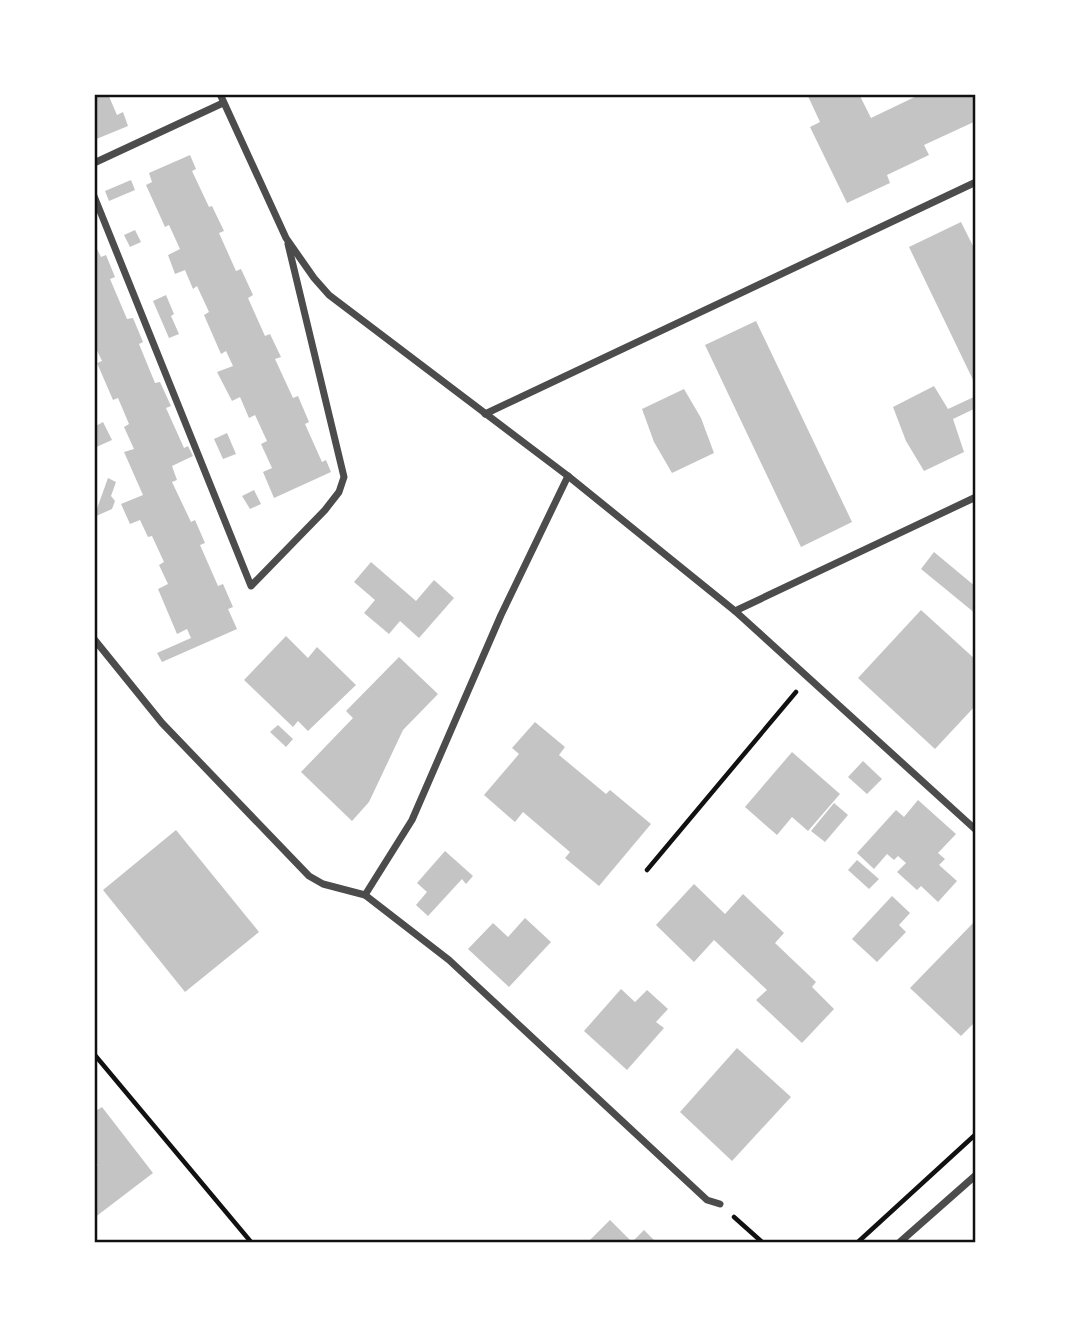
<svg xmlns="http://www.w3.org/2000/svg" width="1070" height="1337" font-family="'Exo 2',sans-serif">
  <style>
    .building { fill: #c4c4c4 }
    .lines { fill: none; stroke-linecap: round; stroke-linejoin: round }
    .path { stroke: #111; stroke-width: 4.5 }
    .minor { stroke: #4c4c4c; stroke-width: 7 }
    .neatline { fill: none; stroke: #111; stroke-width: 2.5 }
  </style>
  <rect width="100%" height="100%" fill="#fff"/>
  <g class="building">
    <polygon points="94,94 108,94 117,115 123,112 128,126 94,140"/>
    <polygon points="807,94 859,94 871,118 921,94 976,94 976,121 924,145 929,155 887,175 890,183 847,203 810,127 820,122"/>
    <polygon points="190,155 196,169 192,171 209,207 212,206 224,231 219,233 236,271 241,269 253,295 248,298 265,336 270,334 281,357 275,359 293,398 298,396 309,422 305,424 322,462 326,460 331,472 274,498 263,472 272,468 261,444 267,441 255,415 249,418 240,397 232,401 217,372 233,366 226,351 221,354 204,315 209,312 197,286 193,289 185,270 175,274 168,255 180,249 169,225 165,227 146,185 152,182 149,173"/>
    <polygon points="131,180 135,190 109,201 105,191"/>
    <polygon points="961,222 976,252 976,386 909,247"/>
    <polygon points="135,230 141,242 130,247 124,235"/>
    <polygon points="94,243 101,257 106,255 115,277 110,279 127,319 133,318 143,342 139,344 155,383 160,382 171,406 166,408 184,448 188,446 193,456 172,466 177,480 172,482 191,522 195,520 205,543 200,545 218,586 223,584 233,607 228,609 237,629 162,662 157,653 191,638 187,629 177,634 158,589 168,584 159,565 164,562 152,536 148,537 140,520 130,524 121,504 143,495 124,452 134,449 124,427 129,424 118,398 113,400 97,363 102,361 94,344"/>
    <polygon points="166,295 174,314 171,316 179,334 169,338 153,301"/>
    <polygon points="756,321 852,522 801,547 705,345"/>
    <polygon points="934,386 948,409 976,396 976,408 953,419 964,452 924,471 906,441 893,407"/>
    <polygon points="684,389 701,418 714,453 672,473 654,442 642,409"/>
    <polygon points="103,422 112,440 94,448 94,427"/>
    <polygon points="227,433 236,454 223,459 214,439"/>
    <polygon points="108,478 116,482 111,496 115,501 112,509 94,517"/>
    <polygon points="254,490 261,504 250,509 242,496"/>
    <polygon points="934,552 976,587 976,614 921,569"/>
    <polygon points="371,562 416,601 434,580 454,598 419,638 400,621 389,634 364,613 375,600 354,582"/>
    <polygon points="921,610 976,660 976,705 935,749 858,678"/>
    <polygon points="286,636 308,658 317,647 356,685 308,731 298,721 293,727 244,680"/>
    <polygon points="399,657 438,694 403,730 369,802 352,821 301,772 353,718 346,711"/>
    <polygon points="535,722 565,747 559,755 606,794 610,790 651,824 599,886 565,858 570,852 523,812 515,822 484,795 519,754 512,748"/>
    <polygon points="278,725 293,739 286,747 270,732"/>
    <polygon points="792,752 840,794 808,831 792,817 777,835 745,807"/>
    <polygon points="863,761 882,779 867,794 848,777"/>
    <polygon points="918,800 956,834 938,853 945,859 939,865 957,881 938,902 921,886 917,890 897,872 906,863 898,856 894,860 887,854 874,869 857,853 896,810 904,817"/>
    <polygon points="834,803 848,815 825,842 811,831"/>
    <polygon points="176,830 259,932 185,992 103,890"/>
    <polygon points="445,851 473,876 466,884 462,879 428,916 416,905 427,892 417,883"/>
    <polygon points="857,860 879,879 869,889 848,870"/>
    <polygon points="694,884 725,914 743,894 784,933 775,943 816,982 812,987 834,1009 802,1043 756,1000 767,990 714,940 694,962 656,925"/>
    <polygon points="892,896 910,913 899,925 906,932 877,962 852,939"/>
    <polygon points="525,918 551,942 509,987 468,949 493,923 508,937"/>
    <polygon points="976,920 976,1021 961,1036 910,988"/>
    <polygon points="621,989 635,1002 647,990 668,1009 656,1022 664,1028 627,1070 584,1031"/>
    <polygon points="737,1048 791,1097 732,1161 680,1112"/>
    <polygon points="102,1107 153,1173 94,1218 94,1167 98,1165 94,1160 94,1112"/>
    <polygon points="610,1220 632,1242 644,1230 656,1242 588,1242"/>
  </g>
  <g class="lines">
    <g class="path">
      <polyline points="647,870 796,692"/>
      <polyline points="94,1054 251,1242"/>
      <polyline points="734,1217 762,1242"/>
      <polyline points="858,1242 976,1134"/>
    </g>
    <g class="minor">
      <polyline points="220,94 286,238 314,278 329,295 568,476 735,611 976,830"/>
      <polyline points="94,163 223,103"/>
      <polyline points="94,196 251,586 325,510 339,492 344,477 288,244"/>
      <polyline points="485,414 976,182"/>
      <polyline points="735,611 976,497"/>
      <polyline points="94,639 162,723 309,876 323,884 365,895 412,820 501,615 568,476"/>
      <polyline points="365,895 449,960 707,1200 720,1204"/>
      <polyline points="900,1242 976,1175"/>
    </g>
  </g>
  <rect width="1070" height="1337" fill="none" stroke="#ffffff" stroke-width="192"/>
  <rect x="96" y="96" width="878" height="1145" class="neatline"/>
</svg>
